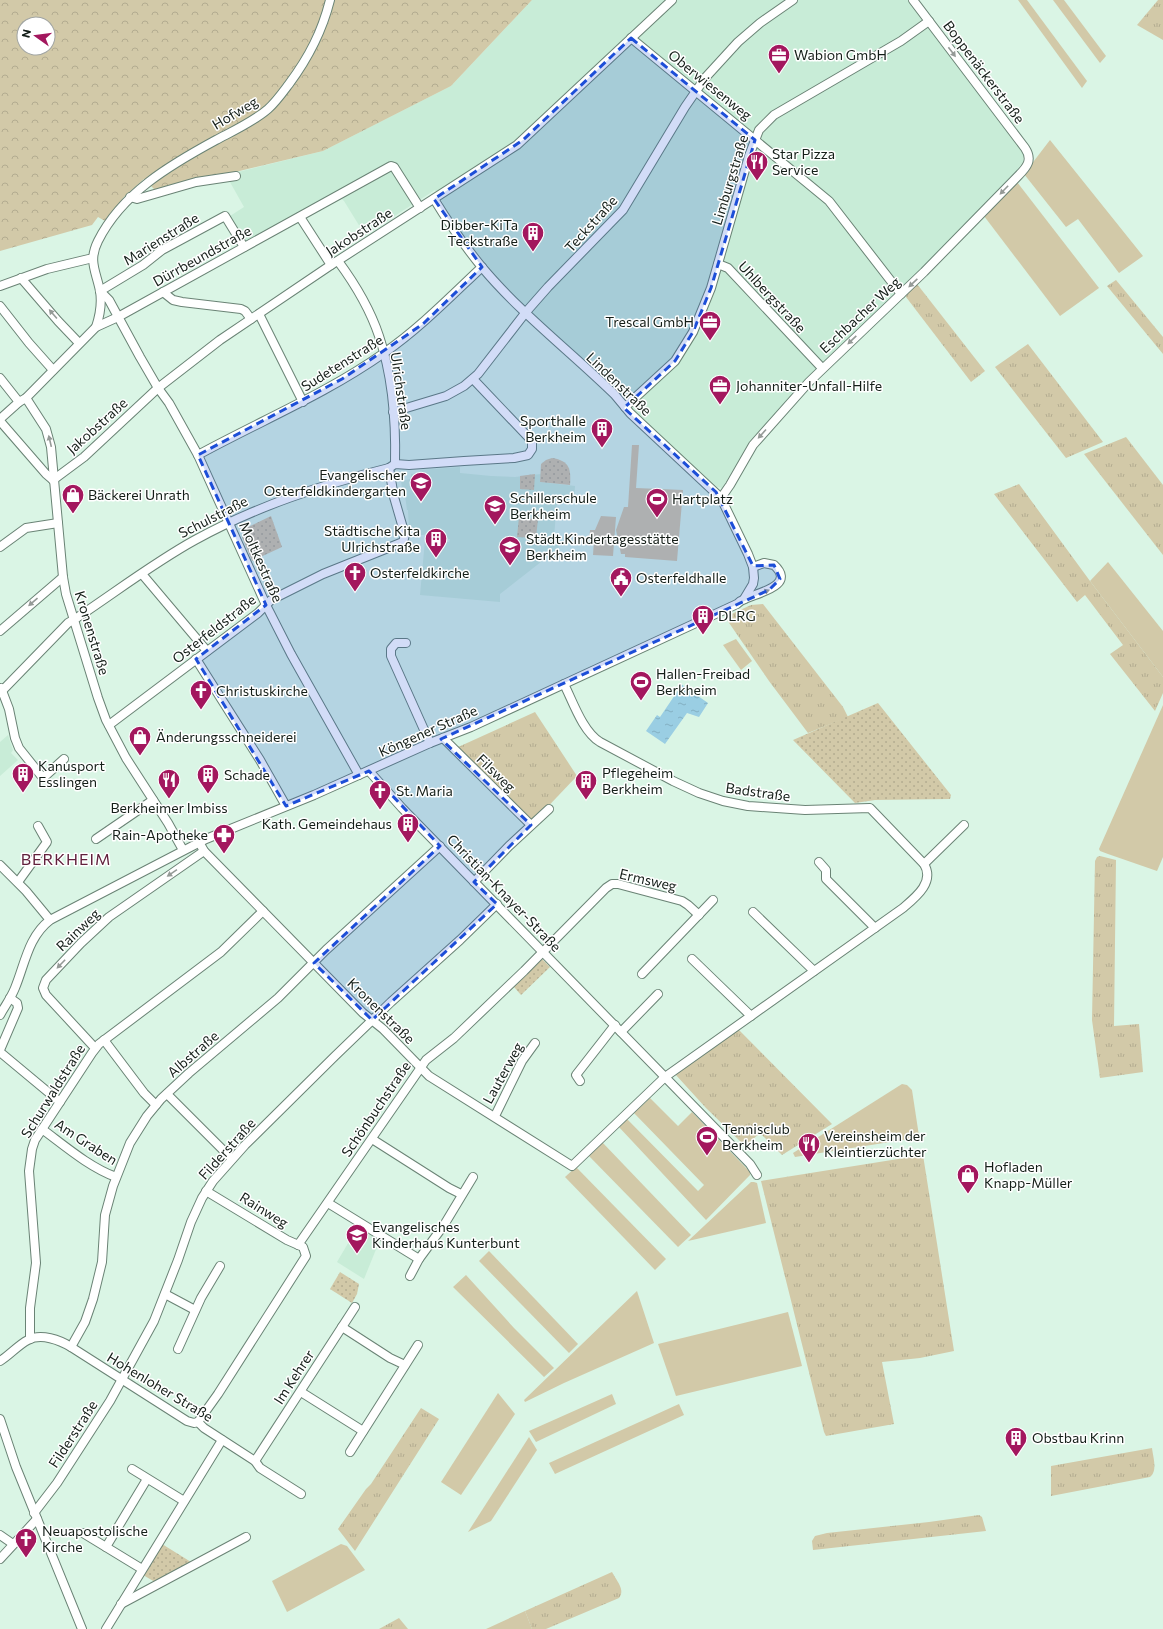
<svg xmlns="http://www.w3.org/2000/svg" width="1163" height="1629" font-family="Commissioner,sans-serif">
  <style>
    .built { fill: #c8ecd7 }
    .grass { fill: url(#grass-tufts) }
    .forest { fill: url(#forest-crowns); fill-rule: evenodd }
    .park { fill: url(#park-dots) }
    .garden { fill: #d2c9a8 }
    .water { fill: url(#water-ripples) }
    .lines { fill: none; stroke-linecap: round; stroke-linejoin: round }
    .minor-casing { stroke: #6a8375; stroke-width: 10 }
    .minor { stroke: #fff; stroke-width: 8 }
    .oneway { fill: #959a97 }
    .marked { fill: #1d4ed8; fill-opacity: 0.2; stroke: #1d4ed8; stroke-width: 3; stroke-dasharray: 8 5; stroke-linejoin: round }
    .labels { text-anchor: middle; stroke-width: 3; stroke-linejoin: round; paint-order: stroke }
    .poi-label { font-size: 14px; fill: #141e18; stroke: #fff; text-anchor: start }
    .street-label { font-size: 14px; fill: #141e18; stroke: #fff }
    .quarter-label { font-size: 16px; letter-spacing: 1px; fill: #61203c; stroke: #fff }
  </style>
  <defs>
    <pattern id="grass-tufts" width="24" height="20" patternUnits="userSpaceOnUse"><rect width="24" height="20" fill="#d2c9a8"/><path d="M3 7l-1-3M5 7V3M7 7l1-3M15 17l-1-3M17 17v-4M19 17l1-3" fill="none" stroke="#b3ac90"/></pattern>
    <pattern id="forest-crowns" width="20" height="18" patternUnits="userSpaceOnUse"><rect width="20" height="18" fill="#d2c9a8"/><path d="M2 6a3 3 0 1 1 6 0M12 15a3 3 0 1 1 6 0" fill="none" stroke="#b3ac90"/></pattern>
    <pattern id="park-dots" width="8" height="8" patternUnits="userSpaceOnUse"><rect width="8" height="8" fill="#d2c9a8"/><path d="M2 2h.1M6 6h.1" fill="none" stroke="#b3ac90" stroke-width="1.8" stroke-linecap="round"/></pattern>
    <pattern id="water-ripples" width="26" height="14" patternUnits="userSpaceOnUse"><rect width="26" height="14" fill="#9acee3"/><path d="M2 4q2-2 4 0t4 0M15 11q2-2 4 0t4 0" fill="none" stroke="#84b0c2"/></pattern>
  </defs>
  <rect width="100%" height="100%" fill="#daf5e5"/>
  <g class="built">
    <polygon points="532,0 908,0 1023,153 1023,162 1014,174 929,261 814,371 759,431 746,448 722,488 717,487 635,412 625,399 610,387 543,324 499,279 472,247 443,209 443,203 435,190 365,235 344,201 335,192 244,243 230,216 244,207 226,175 323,151 451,86"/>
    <polygon points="460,467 460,473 491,476 515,477 541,474 540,482 575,486 574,500 557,499 554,538 554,542 556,542 559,547 554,551 553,556 546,558 500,594 500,602 420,595 425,540 449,542 450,539 436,538 434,534 421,535 414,528 409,529 408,510 407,510 405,495 403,496 401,481 411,479 411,474 420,473 420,470"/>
    <polygon points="8,735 13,750 11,753 18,760 0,776 0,742"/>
    <polygon points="357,1228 360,1229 361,1228 373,1236 372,1239 379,1242 364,1279 337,1262"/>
  </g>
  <g class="grass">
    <polygon points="1158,0 1163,0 1163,40 1137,25"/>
    <polygon points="1116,280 1163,337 1163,354 1107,286"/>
    <polygon points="917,284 985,371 971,382 906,297 906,294"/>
    <polygon points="1028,344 1103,442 1066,458 995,367"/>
    <polygon points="1126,437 1163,485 1163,555 1084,454"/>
    <polygon points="1019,484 1090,581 1163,677 1163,693 1155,711 1110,654 1123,645 1085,595 1077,602 994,494"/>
    <polygon points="763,604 843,707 848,717 808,733 769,681 725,617 751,605"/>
    <polygon points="535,712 577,776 538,817 530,820 456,748"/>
    <polygon points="1100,856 1116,860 1114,1026 1139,1024 1143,1072 1100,1078 1092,1020 1095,861 1097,857"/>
    <polygon points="738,1029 832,1124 782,1155 760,1133 745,1146 706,1108 675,1074"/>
    <polygon points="923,1155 954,1351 920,1358 882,1362 894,1424 826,1436 824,1432 761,1181"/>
    <polygon points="421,1408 439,1419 355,1551 338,1529 366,1489 371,1484"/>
    <path d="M1152 1448C1153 1457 1158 1471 1150 1477L1051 1496V1466Z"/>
    <polygon points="979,1515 982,1517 986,1531 813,1550 812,1541 815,1536 827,1533 929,1522"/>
    <path d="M612 1572C616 1580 626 1590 619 1598L546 1629H532L525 1611Z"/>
    <polygon points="399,1618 408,1629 379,1629"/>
  </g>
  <path class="forest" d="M0 0H532L451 86 323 151 156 191 144 179 124 197 105 221 98 217 92 225 0 251ZM24 24H48V48H24Z"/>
  <g class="park">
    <path d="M552 458C570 461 571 469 570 485L540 482 541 464 546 460Z"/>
    <polygon points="535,474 534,490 520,489 520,476"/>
    <polygon points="271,516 282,547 252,561 242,537 244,535 242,530"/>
    <polygon points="519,517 538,519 536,538 517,537"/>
    <polygon points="878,703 951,795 950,799 875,800 855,803 793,740"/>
    <polygon points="542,959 550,967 521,995 514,987"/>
    <polygon points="340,1272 359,1284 357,1294 352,1303 330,1289"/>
    <polygon points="162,1544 191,1562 155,1582 143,1575"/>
  </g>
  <g class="garden">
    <polygon points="1018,0 1027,0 1087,81 1082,88"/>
    <polygon points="1053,0 1064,0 1106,56 1100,63"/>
    <polygon points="1050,140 1143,256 1119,273 1078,219 1066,227 1024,174"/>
    <polygon points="1017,182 1099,288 1060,316 984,216"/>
    <polygon points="632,445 639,445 636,488 683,490 677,561 625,557 625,554 621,554 616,530 624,507 628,507"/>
    <polygon points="601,516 616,517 613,556 593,555 594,540 589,540 590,530 595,530"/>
    <polygon points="1108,562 1163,631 1163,677 1090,581"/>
    <polygon points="736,639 752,661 741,670 723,645"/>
    <polygon points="1163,705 1163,857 1157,871 1108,854 1100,851 1099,849"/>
    <polygon points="902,1084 907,1085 912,1090 919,1136 909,1139 795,1157 793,1153"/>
    <polygon points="650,1098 678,1126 692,1112 750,1172 750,1175 706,1220 618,1126 626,1118 698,1191 704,1185 634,1113"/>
    <polygon points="602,1142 691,1235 678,1247 588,1155"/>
    <polygon points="576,1167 666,1259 655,1270 565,1177"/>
    <polygon points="751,1182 754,1182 757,1183 766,1223 688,1241"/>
    <polygon points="489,1251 578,1344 569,1353 479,1261"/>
    <polygon points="466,1275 514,1328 554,1368 544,1377 453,1287"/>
    <polygon points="637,1291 654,1343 564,1383 525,1402 524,1400"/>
    <polygon points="788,1312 802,1366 676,1396 658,1344"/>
    <polygon points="498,1393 515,1414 461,1495 441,1482"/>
    <polygon points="612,1394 616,1404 536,1442 529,1431"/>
    <polygon points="679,1404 684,1415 555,1474 549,1463"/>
    <polygon points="529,1437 537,1450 491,1521 468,1532"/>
    <polygon points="341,1544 347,1546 365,1570 287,1612 272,1581"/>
    <polygon points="525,1611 532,1629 486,1629"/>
  </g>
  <polygon class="water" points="681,684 708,703 699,717 687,713 665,744 646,731 657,715 660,717 679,689 678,688"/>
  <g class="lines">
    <g class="minor-casing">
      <g id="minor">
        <polyline points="631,38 829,201 901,294"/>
        <polyline points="130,197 137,199 196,182 236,176"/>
        <path d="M434 199C448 222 464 245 481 266 520 313 571 352 615 395L630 413 721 498 748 554 753 567 754 578 753 584 744 599"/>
        <polyline points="300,217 331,265"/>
        <path d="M338 261C355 284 370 309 379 336 393 377 396 422 395 464"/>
        <polyline points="718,264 728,268 822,368"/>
        <polyline points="21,278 58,321 79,343"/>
        <polyline points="0,286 47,269 93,258"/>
        <polyline points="100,291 109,300 140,357 158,388 169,403 198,455 266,605 291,654 359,775"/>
        <polyline points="100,291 143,265 162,250 225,216 244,247"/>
        <polyline points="163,292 173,300 182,302 241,309 245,311 251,319"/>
        <polyline points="0,306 29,343 53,370"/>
        <polyline points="259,314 303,402"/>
        <path d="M96 327C100 315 102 303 100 291 96 271 88 261 98 241 122 193 170 165 216 140 233 131 253 122 268 109 276 102 283 92 289 84 309 57 322 32 330 0"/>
        <polyline points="0,378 19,402"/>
        <polyline points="26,398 46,429 51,447 63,577 66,594 98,698 106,720 126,758 168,823 183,850"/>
        <polyline points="625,407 675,361 693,332 711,288 749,156 759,130 774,115 901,41 929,21"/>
        <polyline points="393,412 446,396 464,386 478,374 526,312 548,287 623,210 685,107 705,78 738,42 760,23 793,0"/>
        <polyline points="0,419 19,402 26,398 96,327 118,317 391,166 394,167 420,208"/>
        <polyline points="0,421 46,474 53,480"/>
        <path d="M198 455C260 421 326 394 384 353 420 328 450 297 482 267"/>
        <polyline points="53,480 84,457 158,388 220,340 331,265 517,145 672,0"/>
        <path d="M721 498 730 485 753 445 809 382 924 272 1018 176C1027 167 1033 160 1025 148L913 0"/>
        <polyline points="0,547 26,528 58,523"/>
        <polyline points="142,574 207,651"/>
        <polyline points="0,631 63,577"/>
        <polyline points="406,643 396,643 391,649 391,656 430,743"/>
        <polyline points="196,659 260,760 286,806"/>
        <polyline points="1,688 9,709 15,738 19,748 43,778 64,759"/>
        <path d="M0 693 68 623 78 617C117 591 155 562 195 540 257 506 321 485 389 468L395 464 409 465 464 461 514 458 528 455 532 449V441L473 379"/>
        <polyline points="109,725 258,613 271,600 323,574 403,542 405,535 394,497 389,468"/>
        <polyline points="443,738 531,825"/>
        <polyline points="369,771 402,808 750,1164 757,1175"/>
        <polyline points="96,839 153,800"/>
        <path d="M199 842 204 851 363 1013 383 1029 429 1076 572 1166 665 1077 903 908C916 897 935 882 924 864L870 808 805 810 748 806 723 801 699 793 673 781 600 742C583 732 573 702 564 684"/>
        <polyline points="819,862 826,870 826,879 875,928"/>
        <polyline points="924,864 964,825"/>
        <polyline points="0,865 26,891 50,920"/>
        <polyline points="18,882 47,842 38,826"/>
        <polyline points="474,882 509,846 549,809"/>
        <polyline points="753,912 814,971"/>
        <polyline points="692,959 751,1016"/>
        <polyline points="642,974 713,900"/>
        <path d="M0 1015C5 1006 11 998 15 988 25 964 28 937 50 920L206 839 314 795 430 743 471 727 737 604C739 602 742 600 745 599 756 593 797 586 774 565L764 563 753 567"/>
        <polyline points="621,1032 658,994"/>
        <polyline points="104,1040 144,1093 156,1105"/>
        <polyline points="95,1048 46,995 43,988 46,980 81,943 109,917 204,851"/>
        <polyline points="0,1050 18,1008 17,1003 10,998"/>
        <polyline points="0,1052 60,1102"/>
        <polyline points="580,1081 576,1075 615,1025"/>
        <polyline points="167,1094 232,1159"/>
        <polyline points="495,1116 522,1061 535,1043"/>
        <path d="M42 1129C65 1146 89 1167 116 1177"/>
        <polyline points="372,1139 449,1188 461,1194"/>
        <polyline points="328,1203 419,1259"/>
        <polyline points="298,1245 426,1060 454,1038 524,971 606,888 612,884 618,884 682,901 688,905 699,915"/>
        <polyline points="410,1276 419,1259 444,1225 473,1177"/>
        <polyline points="165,1294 195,1310"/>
        <polyline points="342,1327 390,1358 405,1365"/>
        <polyline points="30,1339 30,1308 36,1263 29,1171 32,1149 35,1140 92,1053 99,1044 221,952 263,911"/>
        <polyline points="71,1347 85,1322 93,1299 102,1262 105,1215 113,1186 130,1143 147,1116 161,1099 189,1073 278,998 326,950 440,846"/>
        <polyline points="178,1349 201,1298 220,1266"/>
        <path d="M0 1361C10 1355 18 1345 28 1340 41 1333 60 1340 71 1347L187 1421 194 1423 198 1422"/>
        <polyline points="301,1392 363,1431"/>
        <polyline points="0,1419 16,1467 82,1629"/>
        <polyline points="198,1422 218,1394 306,1256 303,1247 287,1240 206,1191"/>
        <polyline points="198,1422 204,1428 255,1461 260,1468 301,1494"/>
        <polyline points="350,1452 418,1345"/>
        <polyline points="255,1461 355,1307"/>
        <polyline points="132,1469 184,1501"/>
        <polyline points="34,1513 57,1483 110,1401 154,1321 178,1260 191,1222 202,1198 213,1181 245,1145 335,1056 391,1002 460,940 497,904"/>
        <polyline points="83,1533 142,1569"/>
        <polyline points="0,1535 13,1544"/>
        <polyline points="106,1547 147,1479"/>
        <polyline points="0,1559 37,1519"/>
        <polyline points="121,1604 246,1537"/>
        <polyline points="106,1629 222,1440"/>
      </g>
    </g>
    <use href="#minor" class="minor"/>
  </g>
  <defs><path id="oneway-solid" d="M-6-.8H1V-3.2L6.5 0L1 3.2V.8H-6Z"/></defs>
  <g class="oneway">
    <use href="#oneway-solid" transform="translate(952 52) rotate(53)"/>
    <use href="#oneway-solid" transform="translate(1004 190) rotate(134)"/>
    <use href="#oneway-solid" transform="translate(913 283) rotate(137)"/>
    <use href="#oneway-solid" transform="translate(53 314) rotate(-131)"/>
    <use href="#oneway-solid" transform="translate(852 340) rotate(136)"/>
    <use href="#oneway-solid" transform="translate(762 434) rotate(132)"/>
    <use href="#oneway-solid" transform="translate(50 441) rotate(-103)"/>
    <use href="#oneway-solid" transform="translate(764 592) rotate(-21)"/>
    <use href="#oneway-solid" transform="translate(33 602) rotate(139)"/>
    <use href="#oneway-solid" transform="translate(172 873) rotate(146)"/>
    <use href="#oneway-solid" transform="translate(61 964) rotate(134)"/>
  </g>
  <path class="marked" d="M631 38 755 140 711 288 693 332 675 361 624 408 716 492 753 566 774 565 780 579 769 590 441 739 531 825 474 882 497 904 372 1020 314 963 440 846 369 771 286 806 196 659 266 605 198 455 342 379 423 324 482 267 434 199 523 140Z"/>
  <defs>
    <g id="office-pin" transform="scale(1.15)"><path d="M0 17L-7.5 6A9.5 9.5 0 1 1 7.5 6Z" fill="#a3175e" stroke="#fff"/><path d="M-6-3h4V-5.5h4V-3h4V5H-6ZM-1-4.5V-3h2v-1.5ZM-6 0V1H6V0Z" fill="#fff"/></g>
    <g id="restaurant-pin" transform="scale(1.15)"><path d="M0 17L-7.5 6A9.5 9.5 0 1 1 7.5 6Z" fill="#a3175e" stroke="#fff"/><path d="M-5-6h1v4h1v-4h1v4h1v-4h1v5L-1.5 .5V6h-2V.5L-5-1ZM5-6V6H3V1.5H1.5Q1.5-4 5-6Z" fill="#fff"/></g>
    <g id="building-pin" transform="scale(1.15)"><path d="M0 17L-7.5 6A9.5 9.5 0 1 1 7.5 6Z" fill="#a3175e" stroke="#fff"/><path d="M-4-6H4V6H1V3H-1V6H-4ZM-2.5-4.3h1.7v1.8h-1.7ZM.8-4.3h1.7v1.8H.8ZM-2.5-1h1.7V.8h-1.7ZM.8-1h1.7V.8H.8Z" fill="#fff"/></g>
    <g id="school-pin" transform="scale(1.15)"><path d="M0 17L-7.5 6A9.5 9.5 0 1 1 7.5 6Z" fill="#a3175e" stroke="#fff"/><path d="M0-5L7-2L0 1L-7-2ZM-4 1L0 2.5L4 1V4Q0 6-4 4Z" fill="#fff"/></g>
    <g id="shop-pin" transform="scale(1.15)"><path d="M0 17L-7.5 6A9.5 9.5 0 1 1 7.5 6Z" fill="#a3175e" stroke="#fff"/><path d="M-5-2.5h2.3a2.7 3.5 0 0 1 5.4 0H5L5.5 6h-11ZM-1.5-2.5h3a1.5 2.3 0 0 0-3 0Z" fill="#fff"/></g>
    <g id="stadium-pin" transform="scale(1.15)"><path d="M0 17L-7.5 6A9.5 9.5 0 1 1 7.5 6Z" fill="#a3175e" stroke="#fff"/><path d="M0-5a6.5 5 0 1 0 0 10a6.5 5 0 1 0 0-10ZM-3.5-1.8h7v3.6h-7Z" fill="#fff"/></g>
    <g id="church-pin" transform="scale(1.15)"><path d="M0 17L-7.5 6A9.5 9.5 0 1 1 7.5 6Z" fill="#a3175e" stroke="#fff"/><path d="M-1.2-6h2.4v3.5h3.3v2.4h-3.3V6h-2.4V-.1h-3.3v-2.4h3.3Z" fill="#fff"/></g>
    <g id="civic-pin" transform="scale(1.15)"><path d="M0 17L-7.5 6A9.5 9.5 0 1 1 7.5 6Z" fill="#a3175e" stroke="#fff"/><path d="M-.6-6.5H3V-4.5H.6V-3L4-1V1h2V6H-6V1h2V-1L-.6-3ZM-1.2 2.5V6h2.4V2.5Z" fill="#fff"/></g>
    <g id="pharmacy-pin" transform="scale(1.15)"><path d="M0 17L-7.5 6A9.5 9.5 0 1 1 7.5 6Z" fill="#a3175e" stroke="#fff"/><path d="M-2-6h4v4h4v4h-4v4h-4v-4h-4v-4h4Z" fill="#fff"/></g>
  </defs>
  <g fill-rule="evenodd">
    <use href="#office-pin" x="779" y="55"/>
    <use href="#restaurant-pin" x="757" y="162"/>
    <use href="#building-pin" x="533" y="233"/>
    <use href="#office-pin" x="710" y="322"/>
    <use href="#office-pin" x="720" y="386"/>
    <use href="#building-pin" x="602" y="429"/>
    <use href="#school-pin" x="421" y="483"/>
    <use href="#shop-pin" x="73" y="495"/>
    <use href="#stadium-pin" x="657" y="499"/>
    <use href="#school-pin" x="495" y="506"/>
    <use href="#building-pin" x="436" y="539"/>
    <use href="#school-pin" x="510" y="547"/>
    <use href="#church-pin" x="355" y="573"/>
    <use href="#civic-pin" x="621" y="578"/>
    <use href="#building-pin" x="703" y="616"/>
    <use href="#stadium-pin" x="641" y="682"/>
    <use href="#church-pin" x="201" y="691"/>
    <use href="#shop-pin" x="140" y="737"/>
    <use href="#building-pin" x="23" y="774"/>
    <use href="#building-pin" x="208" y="775"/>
    <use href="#restaurant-pin" x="169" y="780"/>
    <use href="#building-pin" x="586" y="781"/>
    <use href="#church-pin" x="380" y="791"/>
    <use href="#building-pin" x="408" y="824"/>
    <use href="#pharmacy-pin" x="224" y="835"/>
    <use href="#stadium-pin" x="707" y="1137"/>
    <use href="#restaurant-pin" x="809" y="1144"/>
    <use href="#shop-pin" x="968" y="1175"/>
    <use href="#school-pin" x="357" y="1235"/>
    <use href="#building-pin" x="1016" y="1438"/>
    <use href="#church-pin" x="26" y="1539"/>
  </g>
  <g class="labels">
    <g class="poi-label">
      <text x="794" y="60">Wabion GmbH</text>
      <text x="772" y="159">Star Pizza<tspan x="772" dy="16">Service</tspan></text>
      <text x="518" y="230" text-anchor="end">Dibber-KiTa<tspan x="518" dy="16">Teckstraße</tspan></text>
      <text x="694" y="327" text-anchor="end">Trescal GmbH</text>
      <text x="736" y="391">Johanniter-Unfall-Hilfe</text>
      <text x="586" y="426" text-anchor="end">Sporthalle<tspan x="586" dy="16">Berkheim</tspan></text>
      <text x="406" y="480" text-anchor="end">Evangelischer<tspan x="406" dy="16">Osterfeldkindergarten</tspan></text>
      <text x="88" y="500">Bäckerei Unrath</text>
      <text x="510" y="503">Schillerschule<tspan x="510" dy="16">Berkheim</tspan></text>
      <text x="672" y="504">Hartplatz</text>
      <text x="420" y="536" text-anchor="end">Städtische Kita<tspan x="420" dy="16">Ulrichstraße</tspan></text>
      <text x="526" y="544">Städt.Kindertagesstätte<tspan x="526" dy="16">Berkheim</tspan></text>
      <text x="370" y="578">Osterfeldkirche</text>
      <text x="636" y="583">Osterfeldhalle</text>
      <text x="718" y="621">DLRG</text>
      <text x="656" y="679">Hallen-Freibad<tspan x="656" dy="16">Berkheim</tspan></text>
      <text x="216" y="696">Christuskirche</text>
      <text x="156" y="742">Änderungsschneiderei</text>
      <text x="38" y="771">Kanusport<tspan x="38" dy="16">Esslingen</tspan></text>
      <text x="602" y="778">Pflegeheim<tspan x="602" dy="16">Berkheim</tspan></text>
      <text x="224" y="780">Schade</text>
      <text x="396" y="796">St. Maria</text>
      <text x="169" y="813" text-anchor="middle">Berkheimer Imbiss</text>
      <text x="392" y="829" text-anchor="end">Kath. Gemeindehaus</text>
      <text x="208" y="840" text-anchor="end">Rain-Apotheke</text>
      <text x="722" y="1134">Tennisclub<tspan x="722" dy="16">Berkheim</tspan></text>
      <text x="824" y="1141">Vereinsheim der<tspan x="824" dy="16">Kleintierzüchter</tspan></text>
      <text x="984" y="1172">Hofladen<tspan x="984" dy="16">Knapp-Müller</tspan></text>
      <text x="372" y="1232">Evangelisches<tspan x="372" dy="16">Kinderhaus Kunterbunt</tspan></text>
      <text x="1032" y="1443">Obstbau Krinn</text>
      <text x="42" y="1536">Neuapostolische<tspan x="42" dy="16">Kirche</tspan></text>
    </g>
    <g class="street-label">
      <text transform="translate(984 72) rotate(53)" y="5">Boppenäckerstraße</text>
      <text transform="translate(710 85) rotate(39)" y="5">Oberwiesenweg</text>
      <text transform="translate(235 113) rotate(-31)" y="5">Hofweg</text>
      <text transform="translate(730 180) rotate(-73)" y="5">Limburgstraße</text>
      <text transform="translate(591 224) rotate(-48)" y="5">Teckstraße</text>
      <text transform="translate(359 232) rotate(-33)" y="5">Jakobstraße</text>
      <text transform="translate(161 239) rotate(-32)" y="5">Marienstraße</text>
      <text transform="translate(202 256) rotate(-29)" y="5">Dürrbeundstraße</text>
      <text transform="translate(772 297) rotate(47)" y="5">Uhlbergstraße</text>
      <text transform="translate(860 315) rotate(-43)" y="5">Eschbacher Weg</text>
      <text transform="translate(342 363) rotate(-32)" y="5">Sudetenstraße</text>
      <text transform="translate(619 384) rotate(44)" y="5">Lindenstraße</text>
      <text transform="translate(401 391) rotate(82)" y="5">Ulrichstraße</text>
      <text transform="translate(97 426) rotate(-42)" y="5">Jakobstraße</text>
      <text transform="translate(213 517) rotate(-27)" y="5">Schulstraße</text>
      <text transform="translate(261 562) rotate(66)" y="5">Moltkestraße</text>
      <text transform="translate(214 629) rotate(-38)" y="5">Osterfeldstraße</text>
      <text transform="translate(92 633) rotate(73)" y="5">Kronenstraße</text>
      <text transform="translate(428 731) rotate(-24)" y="5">Köngener Straße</text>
      <text transform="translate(496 773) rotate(44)" y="5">Filsweg</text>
      <text transform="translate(758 792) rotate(8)" y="5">Badstraße</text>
      <text transform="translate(648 880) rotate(13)" y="5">Ermsweg</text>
      <text transform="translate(504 893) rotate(46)" y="5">Christian-Knayer-Straße</text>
      <text transform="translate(78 930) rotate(-44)" y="5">Rainweg</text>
      <text transform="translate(381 1011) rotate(44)" y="5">Kronenstraße</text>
      <text transform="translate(193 1054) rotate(-41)" y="5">Albstraße</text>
      <text transform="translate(503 1073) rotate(-61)" y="5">Lauterweg</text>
      <text transform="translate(53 1091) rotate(-58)" y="5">Schurwaldstraße</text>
      <text transform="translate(376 1109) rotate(-56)" y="5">Schönbuchstraße</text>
      <text transform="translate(86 1142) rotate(33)" y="5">Am Graben</text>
      <text transform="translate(227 1149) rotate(-48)" y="5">Filderstraße</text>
      <text transform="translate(264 1210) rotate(32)" y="5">Rainweg</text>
      <text transform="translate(294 1377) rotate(-57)" y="5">Im Kehrer</text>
      <text transform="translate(160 1387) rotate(31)" y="5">Hohenloher Straße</text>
      <text transform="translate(73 1434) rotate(-57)" y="5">Filderstraße</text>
    </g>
    <g class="quarter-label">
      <text x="66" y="865">BERKHEIM</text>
    </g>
  </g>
  <g transform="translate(36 36) rotate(284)"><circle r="19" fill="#ffffff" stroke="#a1a5a3"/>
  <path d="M0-3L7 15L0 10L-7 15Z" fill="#a3175e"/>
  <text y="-6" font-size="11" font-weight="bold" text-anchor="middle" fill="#141e18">N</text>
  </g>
</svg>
